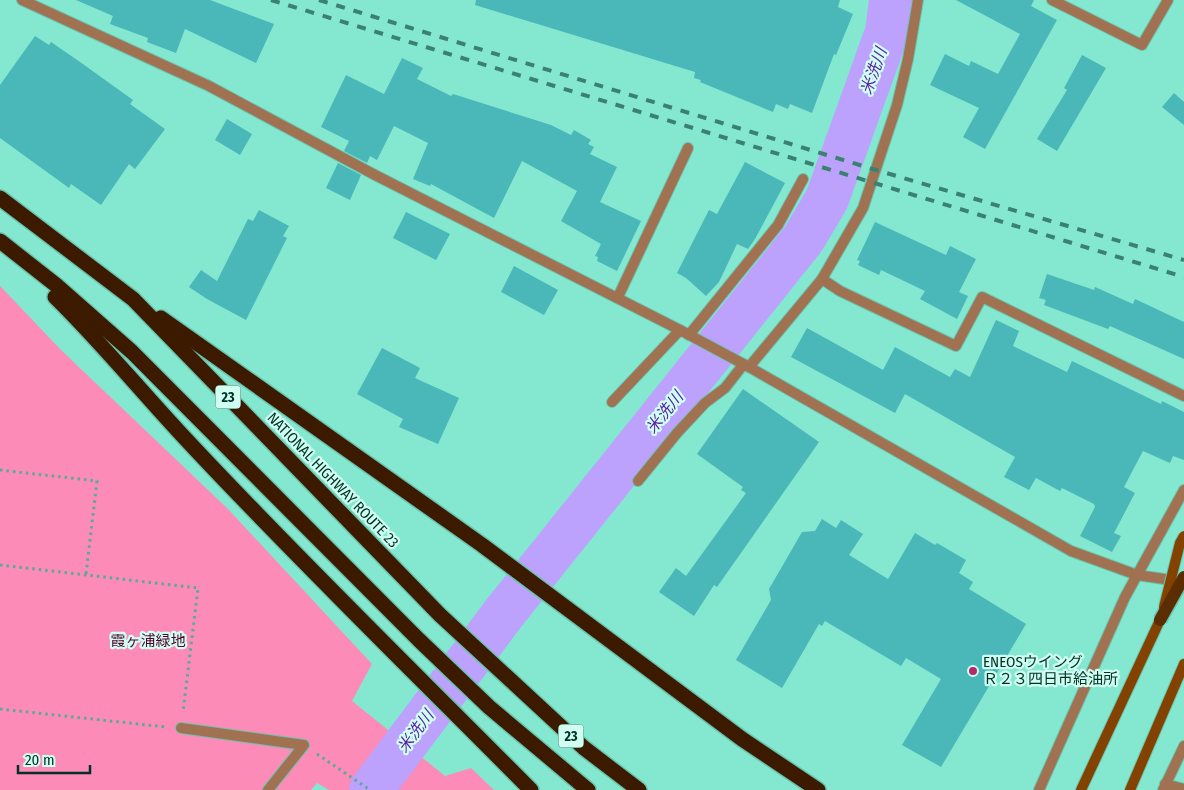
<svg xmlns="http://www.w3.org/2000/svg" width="1184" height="790" font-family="'Fira Sans Condensed','Noto Sans JP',sans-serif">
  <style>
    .green { fill: #fc8bb7 }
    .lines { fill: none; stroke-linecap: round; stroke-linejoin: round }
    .river { stroke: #bca1fd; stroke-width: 44 }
    .building { fill: #4ab7b9 }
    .lane-casing { stroke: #6ac3ae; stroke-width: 12 }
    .street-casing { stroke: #6ac3ae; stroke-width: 12 }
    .secondary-casing { stroke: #6ac3ae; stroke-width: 12 }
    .highway-casing { stroke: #6ac3ae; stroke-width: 18 }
    .path { stroke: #58ab98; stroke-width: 3; stroke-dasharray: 2.5 4; stroke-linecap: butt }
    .lane { stroke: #a07252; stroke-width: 10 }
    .street { stroke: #a07252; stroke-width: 10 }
    .secondary { stroke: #834200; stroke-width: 10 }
    .highway { stroke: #3b1a00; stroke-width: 15 }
    .rail { stroke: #3a8171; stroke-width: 4; stroke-dasharray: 9 9; stroke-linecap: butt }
    .secondary-bridge-casing { stroke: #6ac3ae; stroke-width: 12; stroke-linecap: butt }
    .primary-bridge-casing { stroke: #6ac3ae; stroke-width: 15; stroke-linecap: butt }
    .secondary-bridge { stroke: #834200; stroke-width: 10 }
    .primary-bridge { stroke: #5a2d02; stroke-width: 12 }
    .poi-dot { fill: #b1296a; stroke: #d0fff2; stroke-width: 2 }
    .labels { text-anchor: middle; stroke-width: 4.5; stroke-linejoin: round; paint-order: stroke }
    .shield { fill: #d0fff2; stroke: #3f6e64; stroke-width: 1 }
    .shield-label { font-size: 14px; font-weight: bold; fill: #013027 }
    .street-label { font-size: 15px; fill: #013027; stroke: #d0fff2 }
    .park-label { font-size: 15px; fill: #54022d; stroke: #d0fff2 }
    .poi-label { font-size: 15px; fill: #013027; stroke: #d0fff2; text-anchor: start }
    .water-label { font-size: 16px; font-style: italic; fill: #5a1fa4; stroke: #d0fff2 }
  </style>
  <rect width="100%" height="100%" fill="#84e8d0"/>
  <polygon class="green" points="0,286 62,351 228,509 372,664 352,701 445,776 471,768 494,790 329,790 317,783 311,790 0,790"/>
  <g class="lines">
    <polyline class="river" points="371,790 504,613 804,238 827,199 887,32 891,0"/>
  </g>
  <g class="building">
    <polygon points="76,0 210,0 274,24 256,63 185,29 176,53 147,42 148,38 110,24 113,16"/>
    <polygon points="476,0 840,0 838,7 853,14 836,55 834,54 812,113 790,104 788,109 776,104 773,112 700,82 701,80 694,78 695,72 475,5"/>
    <polygon points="956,0 1034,0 1031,6 1057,20 985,149 963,137 979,108 930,85 945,54 969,66 971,61 998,74 1020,34"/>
    <polygon points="35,36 49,45 51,42 80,62 133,100 130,104 165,129 135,169 129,164 101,205 71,184 69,188 0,138 0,85"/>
    <polygon points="1082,55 1106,68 1057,151 1037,139 1067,90 1064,88"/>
    <polygon points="402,58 423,68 417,79 451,96 453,94 551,125 571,135 574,130 591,140 588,144 594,147 590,154 617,167 600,202 641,221 617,271 597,261 598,257 595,256 601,244 561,221 577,191 522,161 494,218 431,184 430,186 413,179 428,143 394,126 377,160 370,156 367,163 344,151 349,141 321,127 346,75 384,94"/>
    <polygon points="1174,93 1184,102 1184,125 1162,107"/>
    <polygon points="227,119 252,134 240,155 215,140"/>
    <polygon points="745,162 785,183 755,239 748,249 737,244 719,282 706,296 686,278 677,273 709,210 717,214"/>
    <polygon points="338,163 361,175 350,200 326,188"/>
    <polygon points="259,210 289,226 283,236 287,238 246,320 207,299 189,287 201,270 217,281 248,219 253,221"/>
    <polygon points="406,212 450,234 436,260 393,238"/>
    <polygon points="875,222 946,255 950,246 976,259 959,292 968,296 957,319 920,299 925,291 881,270 879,275 858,265 860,261 857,260"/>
    <polygon points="514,266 558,290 544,315 501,292"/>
    <polygon points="1047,274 1094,290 1095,287 1133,304 1135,299 1184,322 1184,359 1110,326 1108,329 1044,305 1046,300 1039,298"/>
    <polygon points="996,320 1019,331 1013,346 1067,372 1072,361 1161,404 1162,401 1184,412 1184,460 1173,456 1170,463 1143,451 1124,487 1135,493 1114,533 1121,536 1112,552 1080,536 1095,507 1094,504 1062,488 1060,491 1036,478 1029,490 1004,477 1015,457 905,394 895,413 791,357 807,328 883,370 895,347 950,377 955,369 970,377"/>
    <polygon points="382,348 420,368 415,378 459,398 438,444 399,427 403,419 357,394"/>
    <polygon points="743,389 819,442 717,587 714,585 694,616 659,592 676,568 686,576 746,493 741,490 743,487 697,454"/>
    <polygon points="822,519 836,528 841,520 863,534 849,555 888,579 915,533 935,545 937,543 966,560 959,573 973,582 969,589 1026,624 941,767 902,745 941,679 906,658 901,666 825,621 822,626 819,624 782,688 736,660 771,600 769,589 802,532 815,531"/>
  </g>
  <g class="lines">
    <g class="lane-casing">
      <g id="lane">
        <polyline points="181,728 304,745 268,790"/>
        <polyline points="1165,784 1184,789"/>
      </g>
    </g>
    <g class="street-casing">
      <g id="street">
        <polyline points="22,0 209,86 375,175 680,330 749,367 1071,551 1137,575 1178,581"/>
        <polyline points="1052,0 1142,45 1168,0"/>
        <polyline points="822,279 840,291 956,346 982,297 1184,396"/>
        <polyline points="618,297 688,148"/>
        <polyline points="689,335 778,225 803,179"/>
        <polyline points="749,367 822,279 863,208 897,105 908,59 918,0"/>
        <polyline points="612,402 680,330"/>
        <polyline points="638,481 677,433 705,403 725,388 743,365"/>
        <polyline points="1039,790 1125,597 1184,490"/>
        <polyline points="1163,790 1184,746"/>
      </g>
    </g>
    <g class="secondary-casing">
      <g id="secondary">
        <polyline points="1081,790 1160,620"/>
        <polyline points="1130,790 1184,664"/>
      </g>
    </g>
    <g class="highway-casing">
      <g id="highway">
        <polyline points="0,198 133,299 440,615 584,748 639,790"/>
        <polyline points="0,241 56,285 132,352 419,640 489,707 588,790"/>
        <path d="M55 297C105 346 148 400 196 450 305 566 419 677 531 790"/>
        <polyline points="161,318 482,545 742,739 818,790"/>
      </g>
    </g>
    <g class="path">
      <polyline points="0,470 97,481 86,574"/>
      <polyline points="0,565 198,588 183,712"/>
      <polyline points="0,709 166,727"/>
      <polyline points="317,754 370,790"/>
    </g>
    <use href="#lane" class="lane"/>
    <use href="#street" class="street"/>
    <use href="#secondary" class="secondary"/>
    <use href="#highway" class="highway"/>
    <g class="rail">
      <polyline points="271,0 1184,277"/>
      <polyline points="319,0 876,170 1184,260"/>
    </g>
    <g class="secondary-bridge-casing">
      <polyline id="secondary-bridge" points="1164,607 1180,543 1184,536"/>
    </g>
    <g class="primary-bridge-casing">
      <polyline id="primary-bridge" points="1160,620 1184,577"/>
    </g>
    <use href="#secondary-bridge" class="secondary-bridge"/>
    <use href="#primary-bridge" class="primary-bridge"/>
  </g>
  <circle class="poi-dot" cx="973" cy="671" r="5"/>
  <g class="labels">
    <g class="shield">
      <rect x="215.5" y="385.5" width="25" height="23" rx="4"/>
      <rect x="558.5" y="724.5" width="25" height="23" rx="4"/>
    </g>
    <g class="shield-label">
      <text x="228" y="402">23</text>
      <text x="571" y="741">23</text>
    </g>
    <g class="street-label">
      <text transform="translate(333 480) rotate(46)" y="5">NATIONAL HIGHWAY ROUTE 23</text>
    </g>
    <g class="park-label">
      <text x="148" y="646">霞ヶ浦緑地</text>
    </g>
    <g class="poi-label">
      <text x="983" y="667">ENEOSウイング<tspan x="983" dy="17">Ｒ２３四日市給油所</tspan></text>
    </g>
    <g class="water-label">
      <text transform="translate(873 71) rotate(-70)" y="6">米洗川</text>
      <text transform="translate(664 412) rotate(-51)" y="6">米洗川</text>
      <text transform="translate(415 731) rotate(-53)" y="6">米洗川</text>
    </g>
  </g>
  <path d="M18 765v8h72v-8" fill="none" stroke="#013027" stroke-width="2.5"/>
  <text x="25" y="765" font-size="15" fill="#013027" stroke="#d0fff2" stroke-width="4" paint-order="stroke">20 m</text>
</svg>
